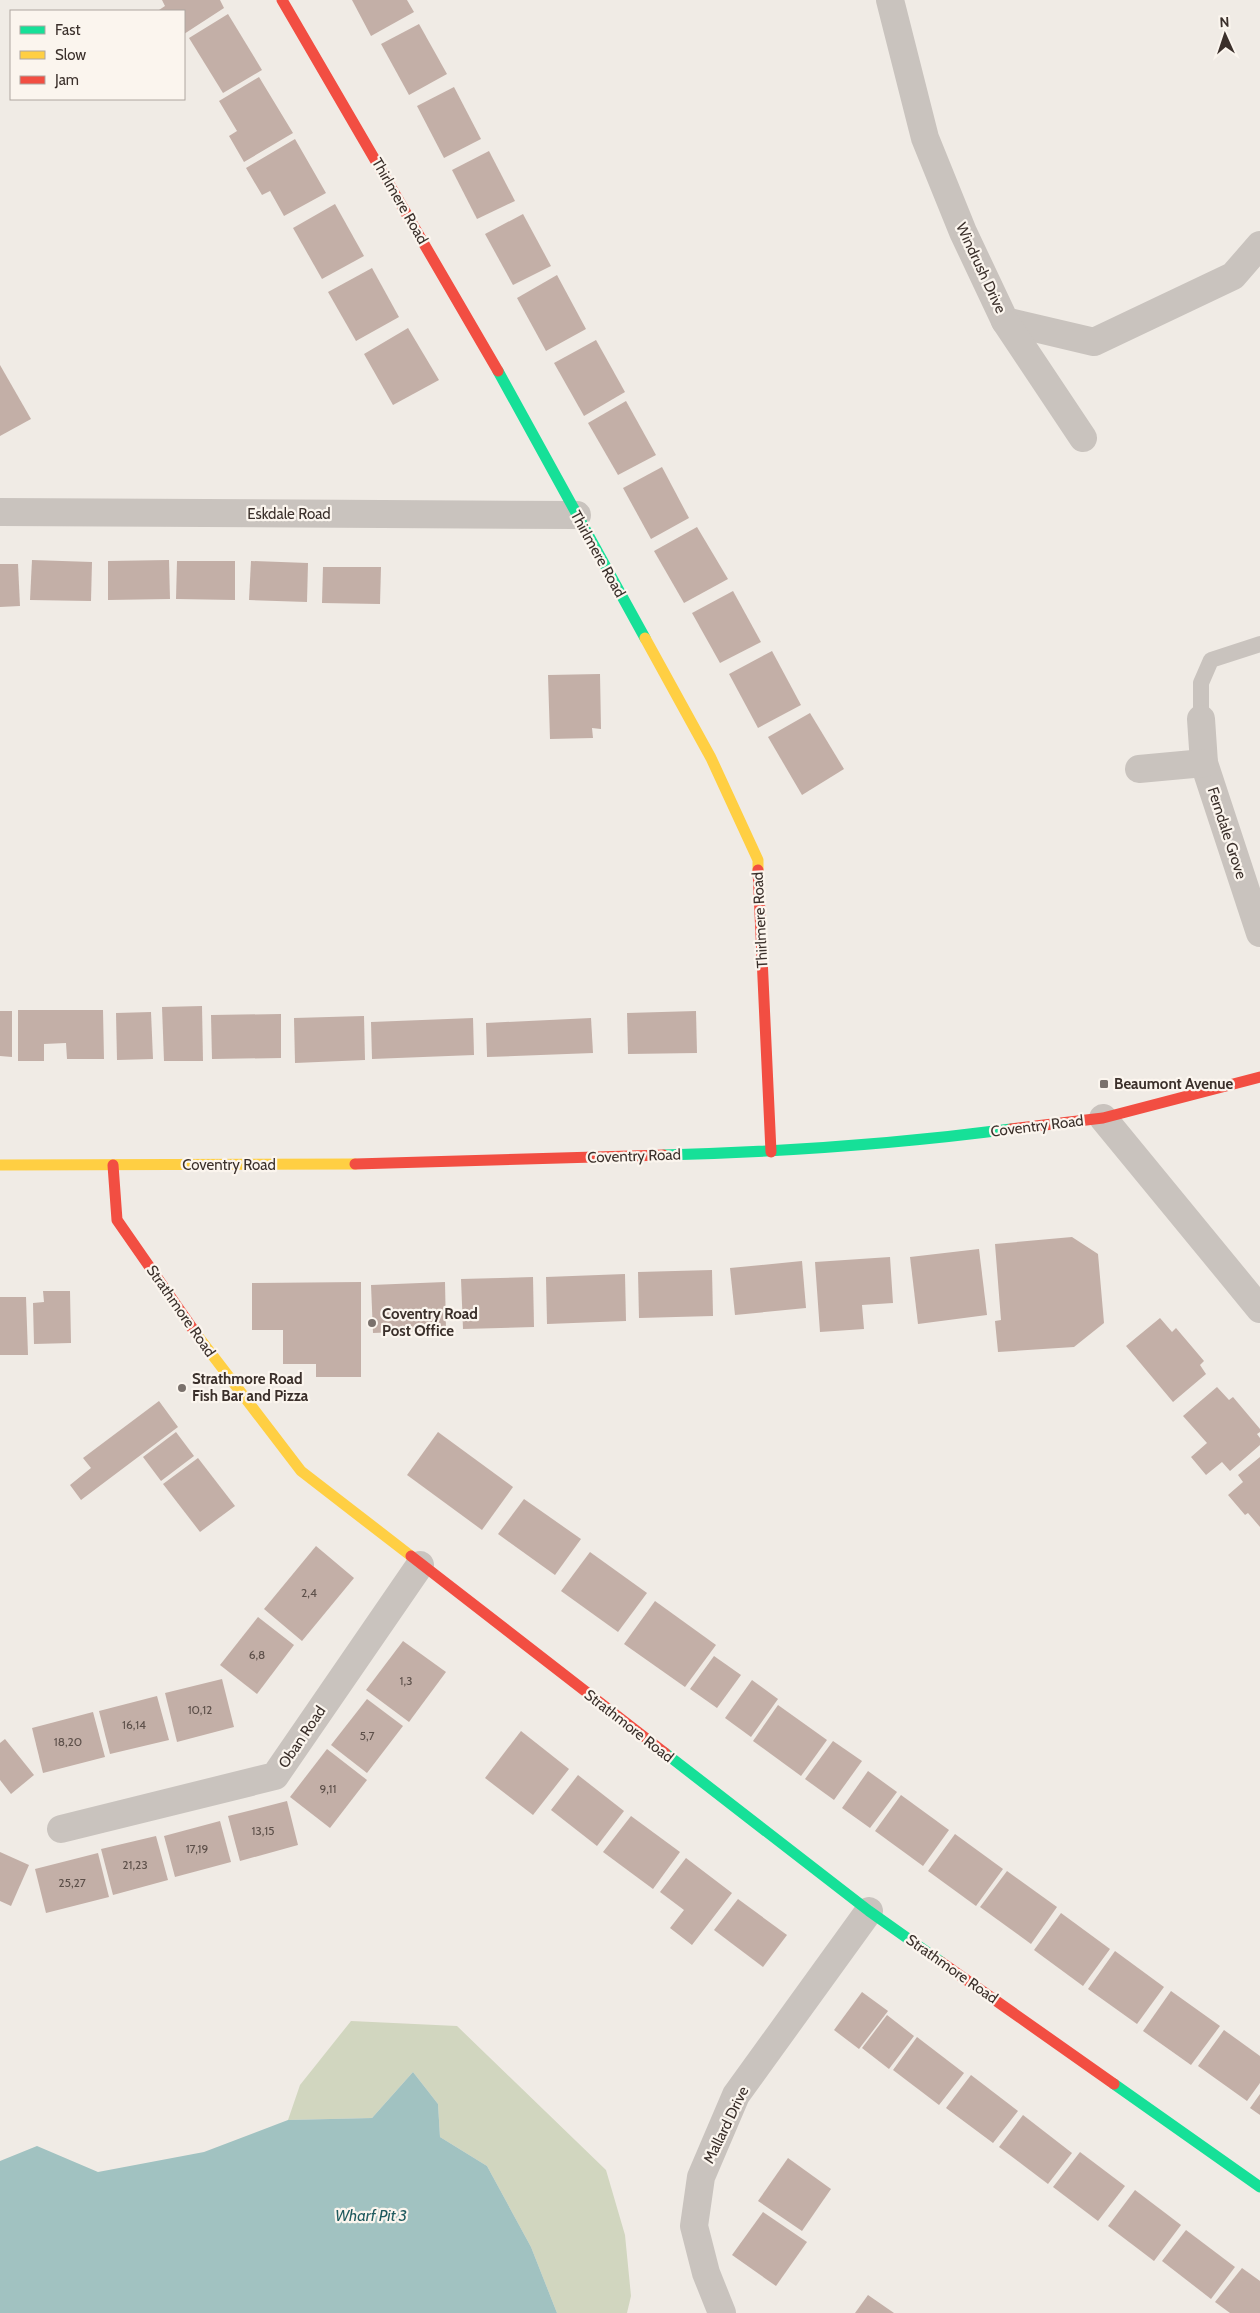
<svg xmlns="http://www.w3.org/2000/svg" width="1260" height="2313" font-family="Cabin,sans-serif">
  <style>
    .green { fill: #d1d6bf }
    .water { fill: #a1c2c1 }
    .building { fill: #c3afa7 }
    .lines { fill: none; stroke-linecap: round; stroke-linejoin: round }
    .lane { stroke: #c9c3be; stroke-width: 16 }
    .street { stroke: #c9c3be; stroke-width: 28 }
    .fast { stroke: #16e098; stroke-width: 11 }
    .slow { stroke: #ffcf43; stroke-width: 11 }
    .jam { stroke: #f24e42; stroke-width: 11 }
    .poi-dot { fill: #7a716c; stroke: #fbf5ee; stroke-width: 2 }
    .labels { text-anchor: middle; stroke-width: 4.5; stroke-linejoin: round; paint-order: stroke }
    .number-label { font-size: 12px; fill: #5d504a }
    .street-label { font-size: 15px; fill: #3b302b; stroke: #fbf5ee }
    .poi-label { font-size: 15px; font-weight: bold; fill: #3b302b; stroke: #fbf5ee; text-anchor: start }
    .water-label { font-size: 16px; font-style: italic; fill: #1f5a5e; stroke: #fbf5ee }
  </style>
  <rect width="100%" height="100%" fill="#f0ebe5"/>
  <polygon class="green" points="351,2021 457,2026 606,2170 625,2235 631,2296 627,2313 557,2313 531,2247 487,2166 440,2137 438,2104 413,2072 372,2118 288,2120 300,2085"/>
  <polygon class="water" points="413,2072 438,2104 440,2137 487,2166 531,2247 557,2313 0,2313 0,2161 37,2146 98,2172 204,2152 288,2120 372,2118"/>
  <g class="building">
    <polygon points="162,0 220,0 224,8 184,34 184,11 160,11 159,10 165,6"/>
    <polygon points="352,0 407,0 414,12 371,36"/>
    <polygon points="228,14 262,70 223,93 189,38"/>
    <polygon points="419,24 447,74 409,95 381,44"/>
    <polygon points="259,77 293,133 244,162 229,136 237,131 219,101"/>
    <polygon points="454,87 481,139 444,158 417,106"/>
    <polygon points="295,139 326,193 284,216 270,191 262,195 246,168"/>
    <polygon points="489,151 515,201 477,219 452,170"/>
    <polygon points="335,204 364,256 322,279 293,228"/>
    <polygon points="523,214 551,266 513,285 485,234"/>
    <polygon points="372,268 399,317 356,341 328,292"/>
    <polygon points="557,275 586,329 546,351 517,298"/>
    <polygon points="408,328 439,380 393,405 364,354"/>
    <polygon points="596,340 625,392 584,416 554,363"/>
    <polygon points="0,365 31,419 0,436"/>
    <polygon points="626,401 656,455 618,475 588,423"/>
    <polygon points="662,467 689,518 651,539 623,488"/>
    <polygon points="697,527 728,579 684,603 654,551"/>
    <polygon points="32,560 92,562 91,601 30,600"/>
    <polygon points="169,560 170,599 108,600 108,561"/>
    <polygon points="177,561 235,561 235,600 176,599"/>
    <polygon points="251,561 308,563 307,602 249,600"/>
    <polygon points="0,564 18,564 20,606 0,607"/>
    <polygon points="323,567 381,567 380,604 322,603"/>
    <polygon points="733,591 761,642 720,663 692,613"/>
    <polygon points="772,651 801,705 758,728 729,674"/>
    <polygon points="600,674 601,729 592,728 593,738 550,739 548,675"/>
    <polygon points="810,713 844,769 802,795 768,737"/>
    <polygon points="202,1006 203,1061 164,1061 162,1007"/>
    <polygon points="18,1010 103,1010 104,1059 67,1059 66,1043 44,1044 44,1061 18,1061"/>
    <polygon points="0,1011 12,1011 12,1057 0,1056"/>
    <polygon points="696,1011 697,1053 628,1054 627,1013"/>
    <polygon points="151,1012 153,1059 117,1060 116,1013"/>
    <polygon points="281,1014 281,1058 212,1059 211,1015"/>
    <polygon points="364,1016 365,1060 295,1063 294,1018"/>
    <polygon points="473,1018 474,1055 372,1059 371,1022"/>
    <polygon points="591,1018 593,1053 487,1057 486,1023"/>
    <polygon points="1072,1237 1098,1254 1104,1323 1074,1347 998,1352 995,1321 1001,1320 995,1244"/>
    <polygon points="979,1249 987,1315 918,1324 910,1257"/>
    <polygon points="890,1257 893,1303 862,1305 864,1329 820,1332 815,1262"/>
    <polygon points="802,1261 806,1308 735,1315 730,1268"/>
    <polygon points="712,1270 713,1316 639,1318 638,1272"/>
    <polygon points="625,1274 626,1321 547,1324 546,1277"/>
    <polygon points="533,1277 534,1327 463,1329 461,1279"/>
    <polygon points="361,1282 361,1377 316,1377 316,1364 283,1364 283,1330 252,1330 252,1283"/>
    <polygon points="445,1282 446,1330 373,1333 371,1285"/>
    <polygon points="43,1291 70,1291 71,1343 34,1344 33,1303 44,1302"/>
    <polygon points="0,1297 26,1297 28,1355 0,1355"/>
    <polygon points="1160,1318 1172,1332 1176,1328 1204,1361 1200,1365 1206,1374 1173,1402 1126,1346"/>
    <polygon points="1217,1387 1229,1400 1233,1397 1260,1429 1260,1432 1257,1434 1260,1438 1260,1445 1230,1471 1222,1462 1206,1475 1191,1457 1207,1443 1183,1416"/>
    <polygon points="159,1401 178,1427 81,1500 70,1485 91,1468 83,1458"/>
    <polygon points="176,1432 194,1456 161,1481 143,1457"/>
    <polygon points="438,1432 513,1487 482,1530 407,1475"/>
    <polygon points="1260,1457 1260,1527 1248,1513 1245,1515 1228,1495 1243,1482 1238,1475"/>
    <polygon points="198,1458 235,1506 200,1532 163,1484"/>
    <polygon points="524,1499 581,1539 555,1575 498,1534"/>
    <polygon points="316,1546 354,1578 302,1641 264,1609"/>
    <polygon points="590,1552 647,1593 618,1632 561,1591"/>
    <polygon points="655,1601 716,1645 685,1687 624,1644"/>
    <polygon points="258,1617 294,1645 257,1694 220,1665"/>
    <polygon points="403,1641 446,1672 409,1722 366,1690"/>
    <polygon points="714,1656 741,1675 717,1708 690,1689"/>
    <polygon points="222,1679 234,1727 177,1742 165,1693"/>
    <polygon points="752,1680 778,1699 751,1737 725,1718"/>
    <polygon points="157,1696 169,1740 110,1754 99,1711"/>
    <polygon points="367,1699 403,1726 367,1773 331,1745"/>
    <polygon points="778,1705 827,1740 801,1776 753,1741"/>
    <polygon points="93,1712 105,1757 43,1773 32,1728"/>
    <polygon points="521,1731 569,1769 533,1815 485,1778"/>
    <polygon points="5,1739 34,1775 11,1794 0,1780 0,1743"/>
    <polygon points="833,1741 862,1761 834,1800 805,1779"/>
    <polygon points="327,1749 367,1780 330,1828 290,1797"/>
    <polygon points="868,1771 897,1792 870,1828 842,1808"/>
    <polygon points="578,1775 624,1811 597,1846 551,1810"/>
    <polygon points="901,1795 949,1830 923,1866 875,1831"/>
    <polygon points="287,1801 298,1845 240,1861 228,1816"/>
    <polygon points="631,1816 680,1852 653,1889 603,1852"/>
    <polygon points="220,1821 231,1862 175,1877 164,1836"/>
    <polygon points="955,1834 1003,1869 976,1906 928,1871"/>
    <polygon points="156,1836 168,1880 113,1895 101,1849"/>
    <polygon points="0,1852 29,1865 11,1906 0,1901"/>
    <polygon points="98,1853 109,1897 46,1913 35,1869"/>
    <polygon points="686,1858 732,1893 692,1945 670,1928 684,1910 660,1892"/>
    <polygon points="1007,1871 1057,1907 1031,1944 980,1907"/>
    <polygon points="738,1899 787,1935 763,1967 714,1930"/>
    <polygon points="1061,1913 1110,1949 1083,1986 1034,1950"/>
    <polygon points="1115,1951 1164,1987 1137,2024 1088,1989"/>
    <polygon points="1171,1991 1220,2026 1191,2065 1143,2031"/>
    <polygon points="862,1992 888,2011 859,2049 834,2030"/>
    <polygon points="887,2015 914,2036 889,2069 862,2048"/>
    <polygon points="1224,2030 1260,2056 1260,2083 1247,2101 1198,2066"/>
    <polygon points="917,2037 964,2073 939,2105 893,2070"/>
    <polygon points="971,2075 1018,2111 993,2143 946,2108"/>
    <polygon points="1260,2094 1260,2115 1250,2108"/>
    <polygon points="1023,2115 1072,2153 1048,2184 999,2147"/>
    <polygon points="1080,2152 1125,2186 1098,2221 1053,2187"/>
    <polygon points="788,2158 831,2189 802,2231 758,2201"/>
    <polygon points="1135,2190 1181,2225 1154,2261 1108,2226"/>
    <polygon points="763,2212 807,2242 776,2286 732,2255"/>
    <polygon points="1186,2230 1235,2267 1211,2299 1162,2261"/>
    <polygon points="1242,2268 1260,2281 1260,2313 1230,2313 1215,2302"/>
    <polygon points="868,2295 894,2313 855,2313"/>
  </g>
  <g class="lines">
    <polyline class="lane" points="1201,719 1201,683 1211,660 1260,644"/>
    <g class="street">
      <polyline points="890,0 925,138 963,232 1005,321 1094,342 1233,276 1260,245"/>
      <polyline points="1005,321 1083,438"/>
      <polyline points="0,512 577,515"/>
      <polyline points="1201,719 1204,763 1260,933"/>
      <polyline points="1139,769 1204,763"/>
      <polyline points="1103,1118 1260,1309"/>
      <polyline points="61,1829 275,1776 420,1565"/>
      <polyline points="722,2313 706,2273 694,2226 701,2177 736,2095 869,1911"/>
    </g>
    <g class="fast">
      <polyline points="498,371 645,638"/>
      <path d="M664 1155C780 1152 896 1144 1011 1129"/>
      <polyline points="665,1753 869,1911 941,1962"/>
      <polyline points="1114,2084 1260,2187"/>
    </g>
    <g class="slow">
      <polyline points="645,638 711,758 758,860 758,870"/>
      <polyline points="0,1165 355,1164"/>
      <polyline points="197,1335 301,1471 411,1556"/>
    </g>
    <g class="jam">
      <polyline points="282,0 498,371"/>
      <polyline points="758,870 771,1152"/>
      <polyline points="1011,1129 1103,1118 1260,1077"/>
      <polyline points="355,1164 664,1155"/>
      <polyline points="113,1165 117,1220 197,1335"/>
      <polyline points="411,1556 665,1753"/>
      <polyline points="941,1962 1114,2084"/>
    </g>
  </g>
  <g class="poi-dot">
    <rect x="1099" y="1079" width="10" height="10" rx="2.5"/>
    <circle cx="372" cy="1323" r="5"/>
    <circle cx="182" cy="1388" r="5"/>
  </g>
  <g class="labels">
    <g class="number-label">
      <text x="309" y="1597">2,4</text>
      <text x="257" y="1659">6,8</text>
      <text x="406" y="1685">1,3</text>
      <text x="200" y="1714">10,12</text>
      <text x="134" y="1729">16,14</text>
      <text x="367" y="1740">5,7</text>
      <text x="68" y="1746">18,20</text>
      <text x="328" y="1793">9,11</text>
      <text x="263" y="1835">13,15</text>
      <text x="197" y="1853">17,19</text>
      <text x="135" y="1869">21,23</text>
      <text x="72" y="1887">25,27</text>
    </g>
    <g class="street-label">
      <text transform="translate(400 201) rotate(60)" y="5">Thirlmere Road</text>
      <text transform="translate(981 268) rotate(65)" y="5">Windrush Drive</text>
      <text x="289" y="519">Eskdale Road</text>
      <text transform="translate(598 554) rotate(61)" y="5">Thirlmere Road</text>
      <text transform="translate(1227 833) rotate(72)" y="5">Ferndale Grove</text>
      <text transform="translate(760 920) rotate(-93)" y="5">Thirlmere Road</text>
      <text transform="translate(1037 1126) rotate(-7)" y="5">Coventry Road</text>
      <text transform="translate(634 1156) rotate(-2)" y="5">Coventry Road</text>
      <text x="229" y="1170">Coventry Road</text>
      <text transform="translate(181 1311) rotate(55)" y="5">Strathmore Road</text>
      <text transform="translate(629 1726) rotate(38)" y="5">Strathmore Road</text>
      <text transform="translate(302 1737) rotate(-56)" y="5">Oban Road</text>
      <text transform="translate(952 1969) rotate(35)" y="5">Strathmore Road</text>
      <text transform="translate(726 2125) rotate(-64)" y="5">Mallard Drive</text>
    </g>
    <g class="poi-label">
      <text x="1114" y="1089">Beaumont Avenue</text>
      <text x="382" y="1319">Coventry Road<tspan x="382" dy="17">Post Office</tspan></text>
      <text x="192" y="1384">Strathmore Road<tspan x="192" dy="17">Fish Bar and Pizza</tspan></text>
    </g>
    <g class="water-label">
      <text x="371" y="2221">Wharf Pit 3</text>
    </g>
  </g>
  <rect x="10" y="10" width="175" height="90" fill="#fbf5ee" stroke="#aea6a0"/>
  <rect x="20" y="26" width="25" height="8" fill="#16e098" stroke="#aea6a0"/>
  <text x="55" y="35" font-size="15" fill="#3b302b">Fast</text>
  <rect x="20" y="51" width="25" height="8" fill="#ffcf43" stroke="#aea6a0"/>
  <text x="55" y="60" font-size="15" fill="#3b302b">Slow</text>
  <rect x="20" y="76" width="25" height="8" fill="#f24e42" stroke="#aea6a0"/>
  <text x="55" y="85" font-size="15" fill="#3b302b">Jam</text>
  <g transform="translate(1225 35) rotate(357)" stroke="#fbf5ee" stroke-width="4" paint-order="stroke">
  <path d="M0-4L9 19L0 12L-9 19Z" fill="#3b302b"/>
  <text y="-8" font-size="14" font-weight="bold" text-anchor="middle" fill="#3b302b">N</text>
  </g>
</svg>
